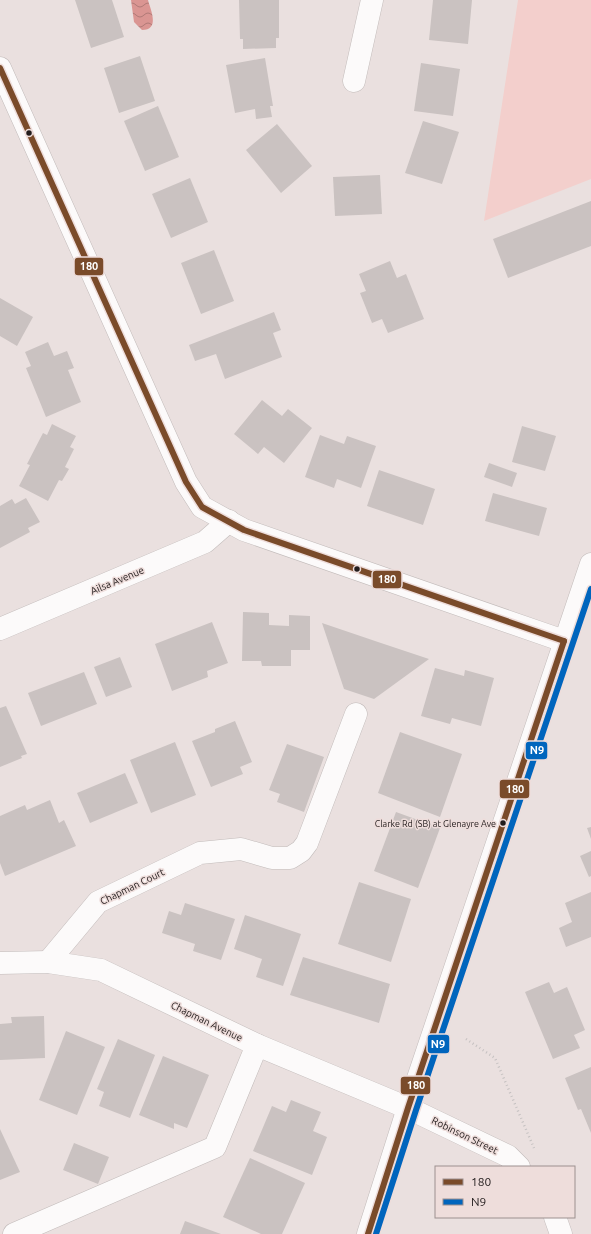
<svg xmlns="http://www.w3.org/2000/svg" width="591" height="1234" font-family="Ubuntu,sans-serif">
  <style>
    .grass { fill: #f3cfcc }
    .water { fill: url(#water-waves) }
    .building { fill: #cac2c1 }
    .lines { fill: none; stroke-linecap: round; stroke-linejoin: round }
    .minor-casing { stroke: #c2bbba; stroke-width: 23 }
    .major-casing { stroke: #c2bbba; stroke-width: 23 }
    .path { stroke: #c5c1c1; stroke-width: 2.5; stroke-dasharray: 1 3; stroke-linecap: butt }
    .minor { stroke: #fcfafa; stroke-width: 22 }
    .major { stroke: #fcfafa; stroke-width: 22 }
    .bus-1-casing { stroke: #eedddb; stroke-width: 9 }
    .bus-2-casing { stroke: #eedddb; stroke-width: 9 }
    .bus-1 { stroke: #7a4b2a; stroke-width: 6 }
    .bus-2 { stroke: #0065bd; stroke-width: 6 }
    .bus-dot { fill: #221c1c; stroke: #eedddb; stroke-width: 1.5 }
    .labels { text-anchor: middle; stroke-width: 3; stroke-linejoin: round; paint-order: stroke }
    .bus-label { font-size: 9px; fill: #221c1c; stroke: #eedddb; text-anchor: end }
    .street-label { font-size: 10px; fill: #221c1c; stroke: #eedddb }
    .line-badge { stroke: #eedddb; stroke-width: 1.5 }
    .badge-label { font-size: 11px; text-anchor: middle; font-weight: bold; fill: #fff }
  </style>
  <defs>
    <pattern id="water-waves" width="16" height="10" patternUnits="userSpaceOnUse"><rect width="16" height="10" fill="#da9592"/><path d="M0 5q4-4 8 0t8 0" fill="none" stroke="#b07976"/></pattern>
  </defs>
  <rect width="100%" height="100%" fill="#eae0df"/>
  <polygon class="grass" points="518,0 591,0 591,179 484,221"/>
  <path class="water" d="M131 0H148C151 11 160 30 142 30L134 22Z"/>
  <g class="building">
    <polygon points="75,0 112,0 124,37 91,48"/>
    <polygon points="239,0 279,0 279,38 276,38 276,48 243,49 243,39 240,39"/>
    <polygon points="433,0 472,0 468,44 429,40"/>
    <polygon points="140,56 155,101 119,113 104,68"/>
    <polygon points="265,58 273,106 270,106 272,117 256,119 255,109 235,113 226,65"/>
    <polygon points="421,63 460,69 453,116 414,111"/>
    <polygon points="158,106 179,157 145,171 124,121"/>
    <polygon points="423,121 459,132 442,184 405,173"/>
    <polygon points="277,124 312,166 281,193 246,150"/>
    <polygon points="380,175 382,214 335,216 333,177"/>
    <polygon points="190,178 208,222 171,238 152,194"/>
    <polygon points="591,201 591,246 508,278 493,239"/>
    <polygon points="214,250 234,301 201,314 181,263"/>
    <polygon points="390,261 397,278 406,274 424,319 388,333 382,319 372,323 360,293 366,291 359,274"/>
    <polygon points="0,298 33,317 17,346 0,336"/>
    <polygon points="274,312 281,330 273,333 282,357 225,379 216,354 195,361 189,345"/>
    <polygon points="48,342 54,356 67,351 74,368 68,370 81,402 46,417 26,368 31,366 25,352"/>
    <polygon points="262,400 282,416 288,409 312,428 284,463 264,447 258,454 234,434"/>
    <polygon points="52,424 76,436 70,447 74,449 65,467 69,469 62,481 59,480 48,501 19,486 30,465 27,464 43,433 47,435"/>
    <polygon points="522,426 556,436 545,471 512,462"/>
    <polygon points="320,435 344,444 347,436 376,446 361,488 337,479 334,488 305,477"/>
    <polygon points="489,463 517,473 512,487 484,477"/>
    <polygon points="379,470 435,489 423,525 367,506"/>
    <polygon points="493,493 547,508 539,536 485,521"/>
    <polygon points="26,498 40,522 28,528 30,532 0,548 0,506 12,499 15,504"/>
    <polygon points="243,612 269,613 269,625 289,626 289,615 310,616 310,650 291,650 291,666 262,666 261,661 242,661"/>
    <polygon points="212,622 228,663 207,671 208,677 172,691 155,644"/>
    <polygon points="322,623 378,642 429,659 374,699 344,689"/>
    <polygon points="120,657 132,687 106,697 94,667"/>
    <polygon points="435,668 464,676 465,670 494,678 481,726 452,718 450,724 421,716"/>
    <polygon points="84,672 97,704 41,726 28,693"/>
    <polygon points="6,706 27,754 21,756 22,758 0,767 0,708"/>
    <polygon points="235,721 252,762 240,767 243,774 211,787 192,741 215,732 215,729"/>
    <polygon points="400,732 462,754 440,817 378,793"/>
    <polygon points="175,742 196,795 151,813 130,760"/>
    <polygon points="287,744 324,757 304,812 277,802 280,794 269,790"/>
    <polygon points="125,773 138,803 90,823 77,793"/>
    <polygon points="50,800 59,823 64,820 76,846 5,876 0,863 0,816 25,805 27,810"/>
    <polygon points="396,812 440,828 418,888 374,871"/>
    <polygon points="591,827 591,839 587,828"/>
    <polygon points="591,851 591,876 589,877 580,856"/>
    <polygon points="359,882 411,899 391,962 338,944"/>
    <polygon points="591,892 591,937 566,947 559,928 572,922 565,903"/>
    <polygon points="185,903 235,919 221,960 193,951 195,944 162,933 169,911 181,915"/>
    <polygon points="245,915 301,934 283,986 256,977 262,959 234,949"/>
    <polygon points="303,957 390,984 379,1023 290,995"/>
    <polygon points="549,982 554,993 567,987 585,1030 574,1035 580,1048 553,1059 525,992"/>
    <polygon points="44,1016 45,1058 0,1060 0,1024 12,1023 11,1017"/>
    <polygon points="66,1031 105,1047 77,1115 39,1100"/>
    <polygon points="118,1039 155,1055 130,1118 99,1106 104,1092 97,1089"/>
    <polygon points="163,1056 209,1075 187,1128 174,1123 174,1129 139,1115"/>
    <polygon points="591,1067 591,1133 581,1109 578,1110 565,1078"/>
    <polygon points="291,1100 321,1112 313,1131 327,1137 312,1175 253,1151 272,1106 286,1112"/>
    <polygon points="0,1129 20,1172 0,1180"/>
    <polygon points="74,1143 109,1157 98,1184 63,1170"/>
    <polygon points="250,1158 305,1183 282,1234 261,1234 223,1217"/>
    <polygon points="185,1221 221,1234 180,1234"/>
  </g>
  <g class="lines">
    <g class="minor-casing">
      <g id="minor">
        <polyline points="0,68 186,482 202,507 244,530 564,641"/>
        <polyline points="354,81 372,0"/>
        <polyline points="0,629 205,542 229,521"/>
        <polyline points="48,962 98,902 200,853 241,849 272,858 290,858 301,851 307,843 356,714"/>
        <polyline points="0,963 48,962 101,970 257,1045 408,1108 508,1156 519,1167"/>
        <polyline points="555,1217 561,1234"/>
        <polyline points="14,1234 215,1147 257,1045"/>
      </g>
    </g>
    <g class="major-casing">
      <polyline id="major" points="368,1234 408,1108 591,564"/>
    </g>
    <polyline class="path" points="466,1039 495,1058 534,1148"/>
    <use href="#minor" class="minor"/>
    <use href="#major" class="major"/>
    <g class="bus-1-casing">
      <g id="bus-1">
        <polyline points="0,68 186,482 202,507 244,530 564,641"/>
        <polyline points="368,1234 408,1108 564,641"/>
      </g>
    </g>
    <g class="bus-2-casing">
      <polyline id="bus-2" points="376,1234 416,1110 591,589"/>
    </g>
    <use href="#bus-1" class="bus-1"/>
    <use href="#bus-2" class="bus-2"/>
  </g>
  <g class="bus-dot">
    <circle cx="29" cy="133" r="3.5"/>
    <circle cx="357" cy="569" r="3.5"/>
    <circle cx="503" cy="823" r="3.5"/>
  </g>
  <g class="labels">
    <g class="bus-label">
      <text x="496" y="827">Clarke Rd (SB) at Glenayre Ave</text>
    </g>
    <g class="street-label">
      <text transform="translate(117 580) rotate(-23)" y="4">Ailsa Avenue</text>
      <text transform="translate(132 886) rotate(-26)" y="4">Chapman Court</text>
      <text transform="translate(207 1021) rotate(26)" y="4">Chapman Avenue</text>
      <text transform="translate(465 1135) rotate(26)" y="4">Robinson Street</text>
    </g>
  </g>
  <g class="line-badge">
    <rect x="74" y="257" width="30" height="19" rx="4" fill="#7a4b2a"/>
    <rect x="372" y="570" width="30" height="19" rx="4" fill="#7a4b2a"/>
    <rect x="525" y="741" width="23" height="19" rx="4" fill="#0065bd"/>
    <rect x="499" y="779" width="31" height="20" rx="4" fill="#7a4b2a"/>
    <rect x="427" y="1034" width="23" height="20" rx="4" fill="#0065bd"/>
    <rect x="400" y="1076" width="31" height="19" rx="4" fill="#7a4b2a"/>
  </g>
  <g class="badge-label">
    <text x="89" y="270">180</text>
    <text x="387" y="583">180</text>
    <text x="537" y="754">N9</text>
    <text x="515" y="793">180</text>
    <text x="438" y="1048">N9</text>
    <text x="416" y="1089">180</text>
  </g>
  <rect x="435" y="1166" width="140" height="52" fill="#eedddb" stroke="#9c908f"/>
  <rect x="443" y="1179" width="20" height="6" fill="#7a4b2a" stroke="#9c908f"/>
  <text x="471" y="1186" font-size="12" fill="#221c1c">180</text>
  <rect x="443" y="1199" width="20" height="6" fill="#0065bd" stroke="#9c908f"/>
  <text x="471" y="1206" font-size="12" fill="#221c1c">N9</text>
</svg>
